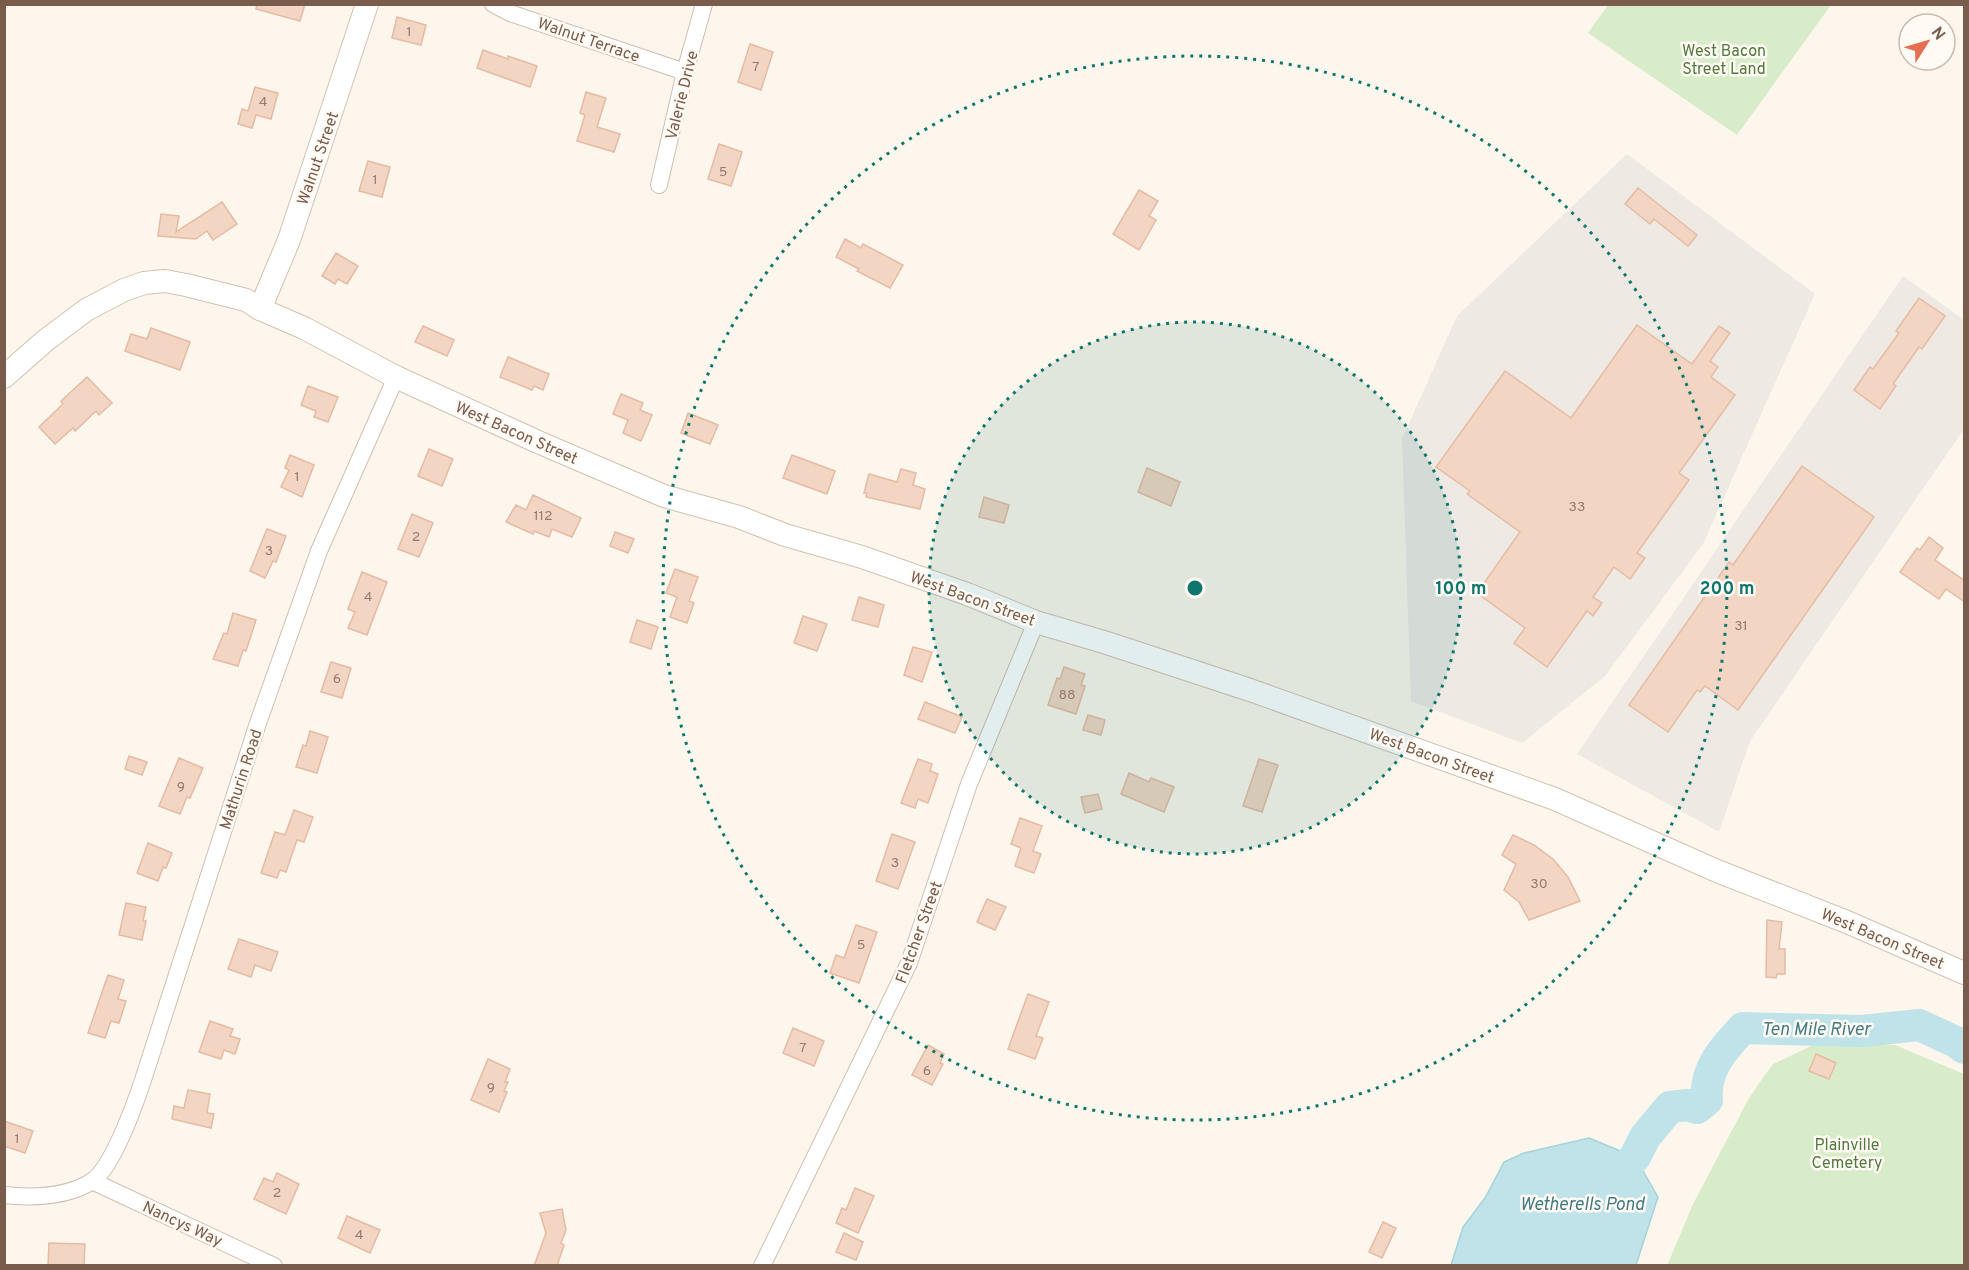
<svg xmlns="http://www.w3.org/2000/svg" width="1969" height="1270" font-family="Overpass,sans-serif">
  <style>
    .industrial { fill: #efe9e4 }
    .green { fill: #d8ecc9 }
    .water { fill: #bfe3e8; stroke: #a5d3da; stroke-width: 1.5 }
    .lines { fill: none; stroke-linecap: round; stroke-linejoin: round }
    .river { stroke: #bfe3e8; stroke-width: 32 }
    .building { fill: #f3d5c3; stroke: #e6bba3; stroke-width: 1.5 }
    .street-casing { stroke: #d1beb0; stroke-width: 18 }
    .secondary-casing { stroke: #d6c0b0; stroke-width: 24 }
    .street { stroke: #fff; stroke-width: 16 }
    .secondary { stroke: #fff; stroke-width: 22 }
    .ring { fill: none; stroke: #0f766e; stroke-width: 3; stroke-dasharray: 3 6 }
    .labels { text-anchor: middle; stroke-width: 5; stroke-linejoin: round; paint-order: stroke }
    .number-label { font-size: 14px; fill: #987a6a }
    .street-label { font-size: 16px; fill: #7a5c4d; stroke: #fffaf3 }
    .park-label { font-size: 16px; fill: #537a41; stroke: #fffaf3 }
    .water-label { font-size: 18px; font-style: italic; fill: #437c86; stroke: #fffaf3 }
    .centre { fill: #0f766e; stroke: #fffaf3; stroke-width: 3 }
    .ring-label { font-size: 18px; text-anchor: middle; font-weight: bold; fill: #0f766e; stroke: #fffaf3; stroke-width: 5; stroke-linejoin: round; paint-order: stroke }
  </style>
  <rect width="100%" height="100%" fill="#fdf6ec"/>
  <g class="industrial">
    <polygon points="1627,154 1815,294 1703,544 1605,676 1522,743 1411,701 1402,439 1457,316"/>
    <polygon points="1903,276 1964,320 1964,429 1750,741 1719,832 1577,754"/>
  </g>
  <g class="green">
    <polygon points="1608,5 1608,4 1831,5 1737,135 1588,33"/>
    <polygon points="1826,1039 1895,1045 1964,1074 1964,1265 1667,1266 1693,1204 1748,1100 1762,1079 1773,1064"/>
  </g>
  <polygon class="water" points="1589,1138 1635,1157 1658,1197 1636,1265 1451,1265 1463,1227 1485,1198 1504,1162 1524,1153"/>
  <g class="lines">
    <path class="river" d="M1606 1187 1635 1157 1645 1137 1670 1107 1688 1105 1697 1108 1707 1100C1704 1070 1723 1049 1743 1028L1862 1031 1919 1025 1956 1042 1964 1048"/>
  </g>
  <g class="building">
    <polygon points="257,4 305,4 300,21 256,9"/>
    <polygon points="397,17 426,25 421,45 392,38"/>
    <polygon points="750,44 773,52 761,90 738,82"/>
    <polygon points="483,50 508,59 508,56 537,66 530,87 477,68"/>
    <polygon points="255,87 278,93 271,119 256,115 252,128 238,124 242,109 248,111"/>
    <polygon points="586,92 606,98 597,127 620,134 614,152 577,141 585,115 580,113"/>
    <polygon points="719,144 742,152 731,186 708,179"/>
    <polygon points="368,161 390,167 382,197 359,191"/>
    <polygon points="1638,188 1697,235 1688,246 1654,219 1650,224 1625,204"/>
    <polygon points="1139,190 1158,201 1149,216 1156,220 1139,250 1113,234"/>
    <polygon points="222,202 237,224 213,240 207,231 196,239 158,236 161,214 179,216 176,232"/>
    <polygon points="845,239 861,248 863,244 903,265 890,288 857,271 859,269 836,257"/>
    <polygon points="336,253 358,266 347,284 338,279 335,284 322,276"/>
    <polygon points="1919,298 1945,316 1922,349 1919,347 1893,384 1896,386 1880,409 1854,390 1870,367 1873,369 1899,333 1896,331"/>
    <polygon points="1637,325 1692,364 1719,326 1730,333 1710,361 1718,367 1711,377 1735,395 1679,473 1689,480 1637,553 1645,558 1630,579 1614,567 1593,597 1602,603 1593,616 1587,611 1547,667 1514,643 1525,628 1477,593 1520,532 1467,494 1470,491 1436,467 1505,371 1571,418"/>
    <polygon points="423,326 454,340 447,356 415,342"/>
    <polygon points="151,328 190,342 180,370 125,351 131,334 147,339"/>
    <polygon points="508,357 549,374 543,390 534,386 532,390 500,377"/>
    <polygon points="87,377 112,403 99,415 96,411 75,431 73,428 55,444 39,427 63,404 61,401"/>
    <polygon points="308,386 338,397 328,422 314,417 316,411 301,405"/>
    <polygon points="621,394 643,403 640,410 652,415 641,441 623,433 628,420 613,414"/>
    <polygon points="688,413 718,425 710,444 681,433"/>
    <polygon points="429,449 453,459 442,486 418,476"/>
    <polygon points="290,455 314,465 302,497 281,487 289,470 285,468"/>
    <polygon points="792,455 835,471 827,494 783,478"/>
    <polygon points="1802,466 1874,517 1738,710 1705,686 1700,692 1697,690 1668,732 1629,705 1729,562 1733,565"/>
    <polygon points="1147,468 1180,482 1171,506 1138,492"/>
    <polygon points="901,469 916,473 913,485 925,489 920,509 866,497 867,493 864,493 869,474 897,482"/>
    <polygon points="533,495 581,518 572,537 552,529 549,537 534,531 533,534 506,522 516,505 526,510"/>
    <polygon points="984,497 1009,505 1004,523 979,517"/>
    <polygon points="412,514 433,523 419,557 398,549"/>
    <polygon points="267,529 286,536 276,562 273,561 265,578 250,571"/>
    <polygon points="615,532 634,539 628,553 610,546"/>
    <polygon points="1929,537 1943,548 1935,560 1965,581 1965,602 1946,589 1939,599 1900,572 1917,548 1920,550"/>
    <polygon points="675,569 698,577 689,601 694,603 687,623 670,617 677,597 666,593"/>
    <polygon points="362,572 387,582 367,635 348,628 355,612 348,609"/>
    <polygon points="859,597 884,605 878,627 852,620"/>
    <polygon points="233,613 256,620 246,651 243,650 238,666 213,659 224,633 227,634"/>
    <polygon points="803,616 827,624 817,651 794,643"/>
    <polygon points="637,620 658,627 651,649 630,642"/>
    <polygon points="913,647 932,652 922,682 904,675"/>
    <polygon points="331,662 351,668 342,698 321,692"/>
    <polygon points="1064,667 1085,674 1081,685 1085,686 1076,714 1048,705 1057,678 1060,679"/>
    <polygon points="925,702 962,717 955,733 918,719"/>
    <polygon points="1088,715 1105,720 1101,735 1083,730"/>
    <polygon points="310,731 328,737 317,773 296,767 303,745 306,746"/>
    <polygon points="129,756 147,762 142,775 125,769"/>
    <polygon points="179,758 203,768 190,798 187,797 180,814 159,806"/>
    <polygon points="918,759 932,764 930,771 938,774 928,803 918,799 915,808 901,803"/>
    <polygon points="1259,759 1278,765 1262,812 1243,806"/>
    <polygon points="1129,773 1149,782 1151,778 1174,787 1164,812 1121,794"/>
    <polygon points="1098,794 1102,809 1085,813 1081,797"/>
    <polygon points="294,810 313,817 304,842 297,840 286,872 280,870 277,878 261,873 275,832 285,835"/>
    <polygon points="1020,818 1042,826 1033,851 1041,854 1034,873 1015,866 1021,848 1011,844"/>
    <polygon points="892,834 915,842 898,889 876,881"/>
    <polygon points="1513,835 1534,845 1553,859 1568,877 1580,901 1529,920 1519,902 1504,890 1516,864 1502,855"/>
    <polygon points="148,843 172,853 166,868 163,867 158,881 137,873"/>
    <polygon points="987,899 1006,907 995,930 977,922"/>
    <polygon points="126,903 146,907 143,921 146,921 142,940 119,935"/>
    <polygon points="1767,920 1782,922 1779,949 1785,949 1785,974 1777,974 1776,978 1766,977"/>
    <polygon points="856,925 877,932 859,983 830,973 836,955 844,958"/>
    <polygon points="239,939 278,952 271,971 255,965 251,977 228,969"/>
    <polygon points="108,975 124,980 118,999 126,1001 119,1023 111,1021 105,1038 88,1033"/>
    <polygon points="1028,994 1049,1002 1036,1036 1043,1038 1035,1059 1008,1049"/>
    <polygon points="210,1021 233,1029 230,1036 240,1039 235,1054 224,1050 221,1059 199,1052"/>
    <polygon points="793,1028 824,1041 814,1066 783,1053"/>
    <polygon points="928,1045 944,1054 940,1063 943,1064 932,1085 912,1075"/>
    <polygon points="1816,1054 1836,1063 1829,1079 1809,1071"/>
    <polygon points="488,1059 510,1069 505,1082 508,1082 504,1091 507,1092 499,1112 471,1100"/>
    <polygon points="188,1090 210,1094 207,1113 214,1114 211,1128 172,1119 174,1106 184,1108"/>
    <polygon points="4,1121 33,1131 25,1153 4,1146"/>
    <polygon points="277,1173 299,1184 286,1214 254,1199 264,1178 273,1182"/>
    <polygon points="855,1188 874,1196 858,1233 836,1223 842,1208 846,1210"/>
    <polygon points="562,1209 566,1230 561,1243 564,1245 557,1266 534,1266 546,1233 540,1213"/>
    <polygon points="347,1216 380,1230 370,1253 338,1238"/>
    <polygon points="1383,1222 1396,1228 1382,1258 1369,1252"/>
    <polygon points="844,1233 863,1242 856,1260 836,1252"/>
    <polygon points="49,1243 85,1244 84,1266 48,1266"/>
  </g>
  <g class="lines">
    <g class="street-casing">
      <g id="street">
        <polyline points="493,4 510,13 685,72"/>
        <polyline points="659,185 685,72 704,4"/>
        <polyline points="92,1181 274,1266"/>
        <path d="M4 1195C32 1198 66 1197 91 1182 112 1169 135 1104 143 1080L258 723 319 551 396 377"/>
        <polyline points="762,1266 909,963 969,784 1036,622"/>
      </g>
    </g>
    <g class="secondary-casing">
      <g id="secondary">
        <polyline points="260,309 289,240 367,4"/>
        <polyline points="4,377 46,340 86,310 124,290 144,283 165,281 186,285 246,300 260,309 304,328 396,377 538,442 664,496 739,517 785,535 862,557 967,594 1036,622 1107,643 1250,690 1555,799 1717,871 1847,922 1964,973"/>
      </g>
    </g>
    <use href="#street" class="street"/>
    <use href="#secondary" class="secondary"/>
  </g>
  <circle cx="1195" cy="588" r="266" fill="#0f766e" fill-opacity=".12"/>
  <g class="ring">
    <circle cx="1195" cy="588" r="266"/>
    <circle cx="1195" cy="588" r="532"/>
  </g>
  <g class="labels">
    <g class="number-label">
      <text x="409" y="36">1</text>
      <text x="756" y="71">7</text>
      <text x="263" y="106">4</text>
      <text x="723" y="176">5</text>
      <text x="375" y="184">1</text>
      <text x="297" y="481">1</text>
      <text x="1577" y="511">33</text>
      <text x="543" y="520">112</text>
      <text x="416" y="541">2</text>
      <text x="269" y="555">3</text>
      <text x="368" y="601">4</text>
      <text x="1741" y="630">31</text>
      <text x="337" y="683">6</text>
      <text x="1067" y="699">88</text>
      <text x="181" y="791">9</text>
      <text x="895" y="867">3</text>
      <text x="1539" y="888">30</text>
      <text x="861" y="949">5</text>
      <text x="803" y="1052">7</text>
      <text x="927" y="1075">6</text>
      <text x="491" y="1092">9</text>
      <text x="17" y="1143">1</text>
      <text x="277" y="1197">2</text>
      <text x="359" y="1239">4</text>
    </g>
    <g class="street-label">
      <text transform="translate(589 39) rotate(19)" y="6">Walnut Terrace</text>
      <text transform="translate(681 95) rotate(-76)" y="6">Valerie Drive</text>
      <text transform="translate(317 158) rotate(-71)" y="6">Walnut Street</text>
      <text transform="translate(517 432) rotate(24)" y="6">West Bacon Street</text>
      <text transform="translate(973 598) rotate(20)" y="6">West Bacon Street</text>
      <text transform="translate(1432 755) rotate(20)" y="6">West Bacon Street</text>
      <text transform="translate(240 779) rotate(-72)" y="6">Mathurin Road</text>
      <text transform="translate(918 932) rotate(-70)" y="6">Fletcher Street</text>
      <text transform="translate(1883 938) rotate(23)" y="6">West Bacon Street</text>
      <text transform="translate(183 1223) rotate(25)" y="6">Nancys Way</text>
    </g>
    <g class="park-label">
      <text x="1724" y="56">West Bacon<tspan x="1724" dy="18">Street Land</tspan></text>
      <text x="1847" y="1150">Plainville<tspan x="1847" dy="18">Cemetery</tspan></text>
    </g>
    <g class="water-label">
      <text x="1816" y="1035">Ten Mile River</text>
      <text x="1582" y="1210">Wetherells Pond</text>
    </g>
  </g>
  <circle cx="1195" cy="588" r="9" class="centre"/>
  <g class="ring-label">
    <text x="1461" y="594">100 m</text>
    <text x="1727" y="594">200 m</text>
  </g>
  <rect width="1969" height="1270" fill="none" stroke="#7a5c4d" stroke-width="12"/>
  <g transform="translate(1927 42) rotate(53)"><circle r="28" fill="#fffaf3" stroke="#cabbb1" stroke-width="1.5"/>
  <path d="M0-4.5L10 22L0 15L-10 22Z" fill="#e76f51"/>
  <text y="-9" font-size="16" font-weight="bold" text-anchor="middle" fill="#7a5c4d">N</text>
  </g>
</svg>
